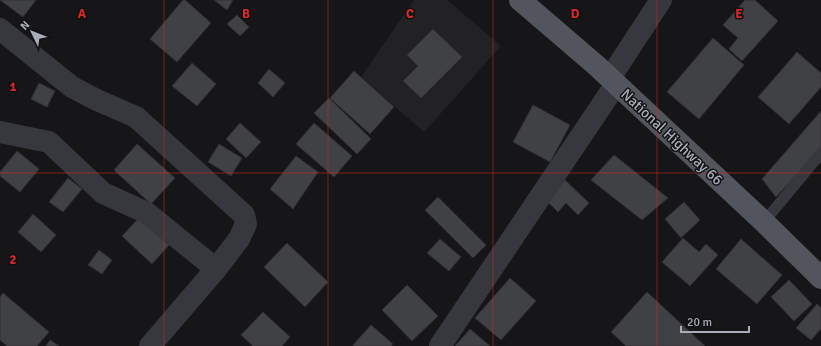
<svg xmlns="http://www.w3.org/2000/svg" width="821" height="346" font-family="Signika,sans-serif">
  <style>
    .built { fill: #222225 }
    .building { fill: #404145; stroke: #303034 }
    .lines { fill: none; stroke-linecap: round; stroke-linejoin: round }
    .service { stroke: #37383d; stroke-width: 11 }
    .minor { stroke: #37383d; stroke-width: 22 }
    .primary { stroke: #53555c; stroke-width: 22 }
    .grid { fill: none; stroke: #d62828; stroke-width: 1; stroke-opacity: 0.55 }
    .labels { text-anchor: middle; stroke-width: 3; stroke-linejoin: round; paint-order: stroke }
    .street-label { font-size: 15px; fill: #a8adb8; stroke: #111113 }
    .grid-label { font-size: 13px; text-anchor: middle; font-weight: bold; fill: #d62828; stroke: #111113; stroke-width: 3; stroke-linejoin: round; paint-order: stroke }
  </style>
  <rect width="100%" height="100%" fill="#161618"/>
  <polygon class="built" points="414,0 447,0 501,46 424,132 361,77"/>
  <g class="building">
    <polygon points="0,0 36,0 23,17"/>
    <polygon points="183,0 185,0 211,23 177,62 150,39"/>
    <polygon points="214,0 233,0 227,10"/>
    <polygon points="745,0 755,0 778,21 742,61 729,49 738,38 723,25"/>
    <polygon points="237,15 249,27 240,36 227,24"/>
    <polygon points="433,29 462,57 421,98 403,81 418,66 407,55"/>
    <polygon points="713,38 744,65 699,119 667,92"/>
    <polygon points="797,52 821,73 821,87 789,124 758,97"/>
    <polygon points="192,63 216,84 197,106 172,86"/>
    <polygon points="269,69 285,83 273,97 258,83"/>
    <polygon points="354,71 394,107 370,134 330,98"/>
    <polygon points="39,83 55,91 47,107 31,99"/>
    <polygon points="329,98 371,139 357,154 314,113"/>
    <polygon points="533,105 570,125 550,162 513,142"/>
    <polygon points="821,111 821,148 776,197 762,179"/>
    <polygon points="240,123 261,142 246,158 226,139"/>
    <polygon points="314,123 352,156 334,177 296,144"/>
    <polygon points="137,144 175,178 151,204 114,170"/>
    <polygon points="219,144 242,158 231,176 208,162"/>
    <polygon points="17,151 39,169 20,192 0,176 0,172"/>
    <polygon points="614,155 668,198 642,220 591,180"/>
    <polygon points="296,156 318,172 293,209 270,189"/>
    <polygon points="68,178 82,189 63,212 49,202"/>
    <polygon points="565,180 589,203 578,215 566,203 558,212 546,200"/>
    <polygon points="438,197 486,245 473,258 425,210"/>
    <polygon points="684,202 700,220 681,238 665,219"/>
    <polygon points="33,214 56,235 41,252 18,232"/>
    <polygon points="139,218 169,245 152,264 122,236"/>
    <polygon points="683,238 699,252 706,244 718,255 690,286 662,262"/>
    <polygon points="440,239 461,257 449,271 427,253"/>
    <polygon points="741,239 782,275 757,304 716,269"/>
    <polygon points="287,243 328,282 305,307 264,267"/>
    <polygon points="99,250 112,260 102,274 88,265"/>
    <polygon points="510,278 536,301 501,340 475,318"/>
    <polygon points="789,280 812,304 794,321 771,297"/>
    <polygon points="407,285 438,316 412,341 382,310"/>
    <polygon points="647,292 705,346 626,346 611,332"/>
    <polygon points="3,293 49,332 37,346 7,346 0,340 0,297"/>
    <polygon points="817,304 821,308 821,329 811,340 796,328"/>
    <polygon points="263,312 290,337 282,346 253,346 241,335"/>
    <polygon points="371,325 393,344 391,346 355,346 353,345"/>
    <polygon points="470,329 490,346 455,346"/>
    <polygon points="50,340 59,346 46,346"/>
  </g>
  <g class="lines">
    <polyline class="service" points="764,222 821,153"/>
    <g class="minor">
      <polyline points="0,29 72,87 97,100 136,117 244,215 246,224 239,239 216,269 150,346"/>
      <polyline points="610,78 661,0"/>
      <polyline points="0,132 49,142 103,193 147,213 216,269"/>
      <polyline points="440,346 616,84"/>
    </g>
    <polyline class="primary" points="520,0 597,66 764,222 821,278"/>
  </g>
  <path class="grid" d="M164 0V346M328 0V346M493 0V346M657 0V346M0 173H821"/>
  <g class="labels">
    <g class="street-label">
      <text transform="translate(672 137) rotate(43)" y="5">National Highway 66</text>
    </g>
  </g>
  <g class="grid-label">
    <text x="82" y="18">A</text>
    <text x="246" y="18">B</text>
    <text x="410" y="18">C</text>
    <text x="575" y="18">D</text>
    <text x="739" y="18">E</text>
    <text x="13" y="91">1</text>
    <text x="13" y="264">2</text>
  </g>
  <g transform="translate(32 32) rotate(313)" stroke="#111113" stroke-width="3" paint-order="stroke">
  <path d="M0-3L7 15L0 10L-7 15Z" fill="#a8adb8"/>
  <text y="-6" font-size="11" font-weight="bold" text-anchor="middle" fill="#a8adb8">N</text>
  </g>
  <path d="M681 326v6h68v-6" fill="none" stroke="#a8adb8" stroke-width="2"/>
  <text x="687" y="326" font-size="12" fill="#a8adb8" stroke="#111113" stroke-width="3" paint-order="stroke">20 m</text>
</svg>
